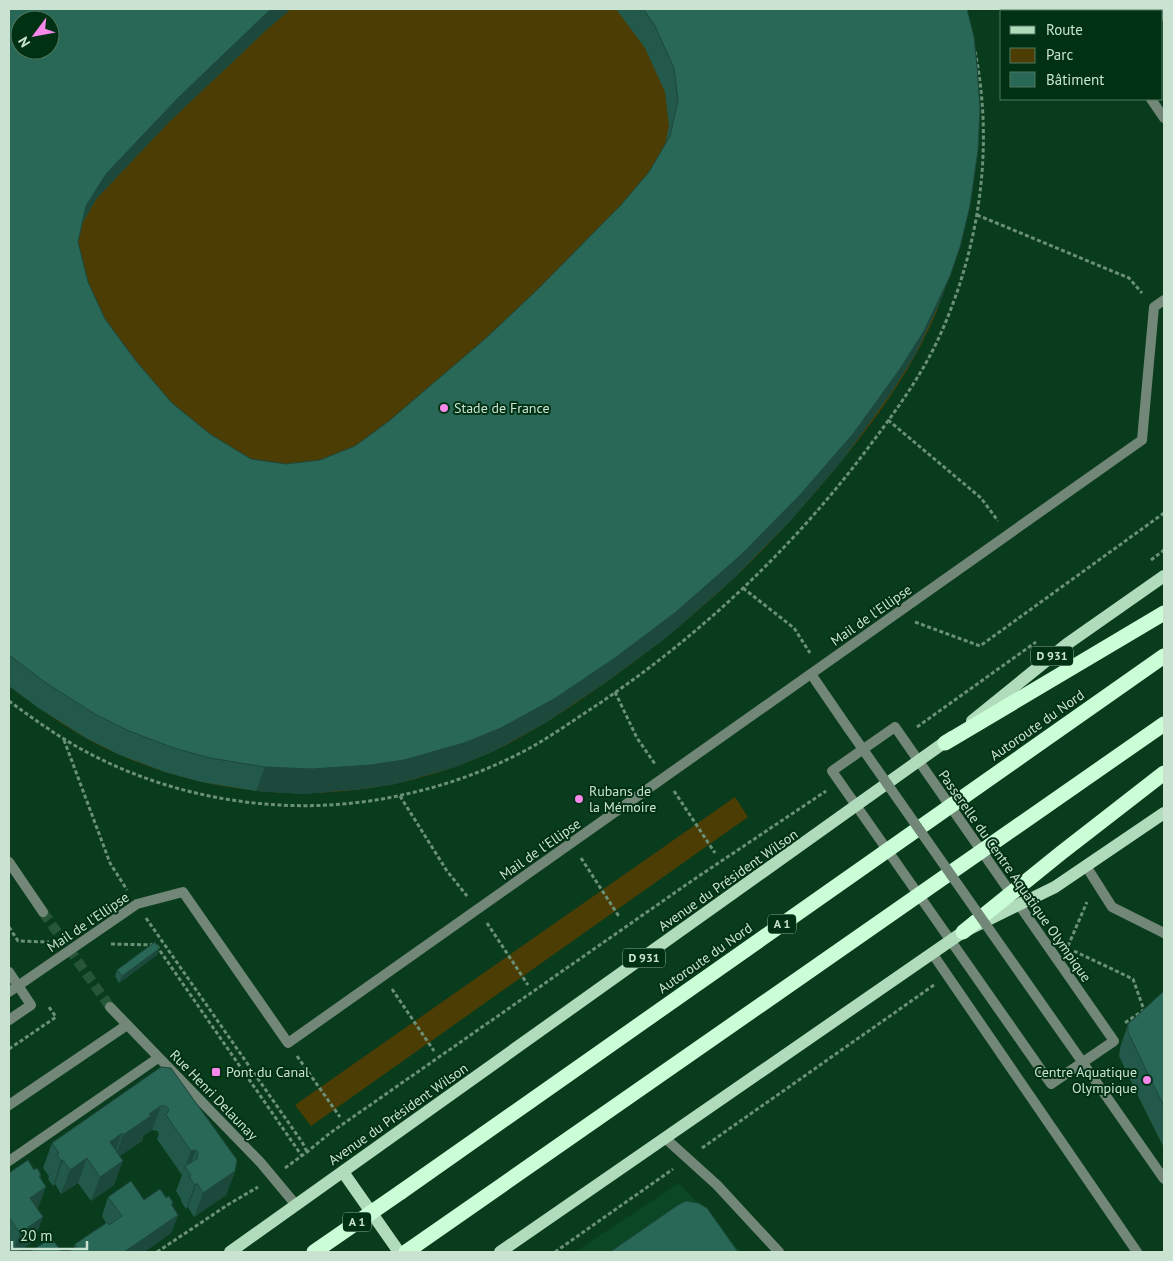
<svg xmlns="http://www.w3.org/2000/svg" width="1173" height="1261" font-family="'PT Sans',sans-serif">
  <style>
    .built { fill: #0b4724 }
    .green { fill: #4c3d04; fill-rule: evenodd }
    .lines { fill: none; stroke-linecap: round; stroke-linejoin: round }
    .street-tunnel { stroke: #265538; stroke-width: 10; stroke-dasharray: 10 5; stroke-linecap: butt }
    .path { stroke: #6a9077; stroke-width: 3; stroke-dasharray: 4 2.5; stroke-linecap: butt }
    .lane { stroke: #728777; stroke-width: 10 }
    .street { stroke: #728777; stroke-width: 10 }
    .primary { stroke: #b1dcbb; stroke-width: 12 }
    .highway { stroke: #cafed7; stroke-width: 15 }
    .street-bridge { stroke: #728777; stroke-width: 10 }
    .highway-bridge { stroke: #cafed7; stroke-width: 15 }
    .wall { fill: #23594a }
    .shaded-wall { fill: #1d483c }
    .building { fill: #296756; stroke: #1d483c; fill-rule: evenodd }
    .poi-dot { fill: #f888e9; stroke: #003114; stroke-width: 2 }
    .labels { text-anchor: middle; stroke-width: 4; stroke-linejoin: round; paint-order: stroke }
    .shield { fill: #003114; stroke: #8dae98; stroke-width: 1 }
    .shield-label { font-size: 12px; font-weight: bold; fill: #cae3d0 }
    .poi-label { font-size: 14px; fill: #cae3d0; stroke: #003114; text-anchor: start }
    .street-label { font-size: 14px; fill: #cae3d0; stroke: #003114 }
  </style>
  <rect width="100%" height="100%" fill="#093c1d"/>
  <polygon class="built" points="679,1183 741,1252 575,1252"/>
  <g class="green">
    <path d="M9 9H952C950 77 947 145 944 213 943 233 943 252 942 272 941 281 943 292 940 301 937 314 929 328 923 341 893 401 843 461 798 512 745 572 684 626 619 673 578 702 536 732 489 753 373 806 237 806 120 755 80 738 44 712 9 686ZM20 20H50V50H20Z"/>
    <polygon points="735,797 748,817 311,1126 295,1105"/>
  </g>
  <g class="lines">
    <polyline class="street-tunnel" points="43,912 110,1007"/>
    <g class="path">
      <polyline points="977,215 1129,278 1142,293"/>
      <polyline points="888,420 981,498 998,521"/>
      <polyline points="1151,560 1164,550"/>
      <polyline points="743,588 794,628 810,653"/>
      <polyline points="915,622 980,646 1164,513"/>
      <polyline points="615,692 637,738 655,764"/>
      <path d="M9 701C32 718 56 735 81 749 177 802 295 819 402 795 449 785 495 768 537 744 557 732 577 718 597 705 701 635 793 548 868 448 895 412 923 374 941 333 980 245 994 146 975 51"/>
      <polyline points="917,727 1036,642"/>
      <polyline points="64,740 110,863 127,890"/>
      <polyline points="674,791 715,853"/>
      <polyline points="400,796 447,871 467,896"/>
      <polyline points="581,858 620,918"/>
      <polyline points="146,918 302,1142 307,1152"/>
      <polyline points="487,923 528,985"/>
      <polyline points="9,927 18,941 49,942"/>
      <polyline points="111,944 156,945 302,1156"/>
      <polyline points="1068,946 1087,902"/>
      <polyline points="1074,951 1133,979 1144,1010 1123,1024"/>
      <polyline points="392,989 434,1051"/>
      <polyline points="9,1049 56,1017 49,1007"/>
      <polyline points="297,1056 340,1117"/>
      <polyline points="702,1148 934,985"/>
      <polyline points="285,1168 307,1152 330,1133 693,880 826,791"/>
      <polyline points="157,1252 229,1204 258,1187"/>
      <polyline points="555,1252 673,1169"/>
    </g>
    <g class="lane">
      <polyline points="1162,12 1164,16"/>
      <polyline points="1086,866 1112,907 1164,933"/>
    </g>
    <g class="street">
      <polyline points="1087,9 1089,11"/>
      <polyline points="1151,99 1164,118"/>
      <polyline points="811,674 848,728"/>
      <polygon points="895,727 1114,1041 1051,1084 832,771"/>
      <polyline points="9,862 43,912"/>
      <polyline points="932,953 1137,1252"/>
      <polyline points="9,972 31,1005 9,1020"/>
      <polyline points="9,992 137,904 183,892 288,1043 1142,440 1154,307 1164,300"/>
      <polyline points="110,1007 261,1163 296,1205"/>
      <polyline points="1083,1063 1164,1179"/>
      <polyline points="9,1105 127,1025"/>
      <polyline points="665,1138 717,1185 779,1252"/>
      <polyline points="9,1161 158,1058"/>
    </g>
    <g class="primary">
      <polyline points="972,721 1067,644 1164,576"/>
      <polyline points="343,1172 399,1252"/>
      <polyline points="230,1252 952,737"/>
      <polyline points="500,1252 963,932 1055,887 1164,813"/>
    </g>
    <g class="highway">
      <polyline points="945,743 1164,613"/>
      <polyline points="963,932 1061,853 1164,773"/>
      <polyline points="401,1192 1164,656"/>
      <polyline points="406,1252 1164,724"/>
    </g>
    <polyline class="street-bridge" points="848,728 1083,1063"/>
    <polyline class="highway-bridge" points="314,1252 401,1192"/>
  </g>
  <g class="wall">
    <polygon points="9,9 263,33 169,122 97,198 83,222 78,242 88,282 105,319 136,361 172,403 210,434 251,459 286,464 320,460 355,446 389,421 485,339 536,291 621,205 649,172 665,146 669,126 665,92 645,48 616,9 967,9 941,300 915,355 891,393 844,458 792,519 733,579 667,637 606,682 545,723 492,752 455,767 395,784 362,789 303,794 256,791 201,782 165,772 120,755 86,738 37,707 9,686"/>
    <polygon points="159,949 157,955 119,983 115,976 117,970"/>
    <polygon points="1164,991 1164,1148 1142,1104 1119,1056 1120,1048 1128,1024"/>
    <polygon points="161,1067 235,1171 226,1195 194,1217 188,1207 186,1209 181,1201 181,1199 176,1191 182,1175 157,1139 159,1134 157,1131 152,1130 143,1136 142,1141 119,1156 114,1185 91,1201 78,1183 61,1194 55,1184 53,1186 48,1179 49,1176 43,1168 52,1143"/>
    <polygon points="34,1170 41,1175 40,1178 34,1241 18,1252 9,1252 9,1173"/>
    <polygon points="108,1197 144,1200 166,1198 173,1203 172,1206 178,1215 171,1233 144,1252 68,1252 73,1249 75,1244 106,1223 102,1216"/>
  </g>
  <g class="shaded-wall">
    <polygon points="271,9 291,9 263,33 169,122 97,198 77,230 86,206 106,174 178,98"/>
    <polygon points="950,276 941,300 915,355 891,393 844,458 792,519 733,579 667,637 606,682 545,723 492,752 455,767 395,784 362,789 303,794 256,791 265,767"/>
    <polygon points="159,949 157,955 119,983 122,976"/>
    <polygon points="161,1106 152,1130 143,1136 142,1141 114,1160 123,1135"/>
    <polygon points="122,1133 113,1158 110,1142"/>
    <polygon points="196,1150 188,1171 185,1166 182,1176 191,1151"/>
    <polygon points="87,1158 78,1183 61,1194 70,1170"/>
    <polygon points="63,1160 55,1184 53,1186 61,1161"/>
    <polygon points="123,1161 114,1185 91,1201 100,1177"/>
    <polygon points="235,1171 226,1195 194,1217 203,1193"/>
    <polygon points="41,1175 34,1195 46,1187 37,1211 30,1198 39,1176"/>
    <polygon points="197,1183 188,1207 186,1209 195,1185"/>
    <polygon points="178,1215 171,1233 144,1252 124,1252"/>
    <polygon points="43,1217 34,1241 18,1252 13,1252 20,1233"/>
  </g>
  <g class="building">
    <path d="M9 9H271L178 98 106 174 86 206 78 242 88 282 105 319 136 361 172 403 210 434 251 459 286 464 320 460 355 446 389 421 485 339 536 291 621 205 649 172 670 136 678 101 674 68 654 24 643 9H967L974 37 977 66 980 109 978 150 970 206 960 247 950 276 924 331 900 369 853 434 800 495 742 554 676 612 615 658 554 699 501 728 464 743 404 760 371 765 312 769 265 767 210 758 174 748 129 731 95 714 46 683 9 655ZM20 20H50V50H20Z"/>
    <polygon points="155,942 159,949 122,976 117,970"/>
    <polygon points="1164,991 1164,1106 1151,1080 1128,1032 1128,1024"/>
    <polygon points="161,1067 171,1068 237,1160 235,1171 203,1193 197,1183 195,1185 189,1177 191,1176 185,1166 197,1159 198,1152 196,1150 191,1151 166,1115 169,1110 166,1106 161,1106 149,1114 151,1116 123,1135 122,1133 110,1142 123,1161 100,1177 87,1158 70,1170 63,1160 61,1161 57,1154 59,1153 52,1143"/>
    <polygon points="28,1160 34,1170 37,1168 41,1175 39,1176 46,1187 30,1198 43,1217 20,1233 9,1218 9,1173"/>
    <polygon points="131,1181 144,1200 160,1189 166,1198 169,1196 173,1203 171,1204 178,1215 124,1252 68,1252 77,1246 75,1244 108,1222 109,1225 122,1216 108,1197"/>
    <polygon points="686,1201 698,1203 707,1208 738,1252 610,1252 678,1205"/>
    <polygon points="51,1238 62,1252 30,1252"/>
  </g>
  <g class="poi-dot">
    <circle cx="444" cy="408" r="5"/>
    <circle cx="579" cy="799" r="5"/>
    <rect x="211" y="1067" width="10" height="10" rx="2.5"/>
    <circle cx="1147" cy="1080" r="5"/>
  </g>
  <g class="labels">
    <g class="shield">
      <rect x="1031" y="646.5" width="42" height="19" rx="4"/>
      <rect x="768" y="914.5" width="28" height="19" rx="4"/>
      <rect x="623" y="948.5" width="42" height="19" rx="4"/>
      <rect x="343" y="1212.5" width="28" height="19" rx="4"/>
    </g>
    <g class="shield-label">
      <text x="1052" y="660">D 931</text>
      <text x="782" y="928">A 1</text>
      <text x="644" y="962">D 931</text>
      <text x="357" y="1226">A 1</text>
    </g>
    <g class="poi-label">
      <text x="454" y="413">Stade de France</text>
      <text x="589" y="796">Rubans de<tspan x="589" dy="16">la Mémoire</tspan></text>
      <text x="226" y="1077">Pont du Canal</text>
      <text x="1137" y="1077" text-anchor="end">Centre Aquatique<tspan x="1137" dy="16">Olympique</tspan></text>
    </g>
    <g class="street-label">
      <text transform="translate(871 615) rotate(-35)" y="5">Mail de l'Ellipse</text>
      <text transform="translate(1037 725) rotate(-35)" y="5">Autoroute du Nord</text>
      <text transform="translate(540 849) rotate(-35)" y="5">Mail de l'Ellipse</text>
      <text transform="translate(1015 876) rotate(55)" y="5">Passerelle du Centre Aquatique Olympique</text>
      <text transform="translate(728 880) rotate(-35)" y="5">Avenue du Président Wilson</text>
      <text transform="translate(88 922) rotate(-34)" y="5">Mail de l'Ellipse</text>
      <text transform="translate(705 958) rotate(-35)" y="5">Autoroute du Nord</text>
      <text transform="translate(214 1095) rotate(46)" y="5">Rue Henri Delaunay</text>
      <text transform="translate(398 1114) rotate(-35)" y="5">Avenue du Président Wilson</text>
    </g>
  </g>
  <rect width="1173" height="1261" fill="none" stroke="#cae3d0" stroke-width="20"/>
  <rect x="1000" y="10" width="162" height="90" fill="#003114" stroke="#51785f"/>
  <rect x="1010" y="26" width="25" height="8" fill="#b1dcbb" stroke="#51785f"/>
  <text x="1046" y="35" font-size="15" fill="#cae3d0">Route</text>
  <rect x="1010" y="48" width="25" height="15" fill="#4c3d04" stroke="#51785f"/>
  <text x="1046" y="60" font-size="15" fill="#cae3d0">Parc</text>
  <rect x="1010" y="72" width="25" height="15" fill="#296756" stroke="#51785f"/>
  <text x="1046" y="85" font-size="15" fill="#cae3d0">Bâtiment</text>
  <g transform="translate(35 35) rotate(238)"><circle r="24" fill="#003114" stroke="#51785f"/>
  <path d="M0-4L9 19L0 12L-9 19Z" fill="#f888e9"/>
  <text y="-8" font-size="14" font-weight="bold" text-anchor="middle" fill="#cae3d0">N</text>
  </g>
  <path d="M12 1241v8h75v-8" fill="none" stroke="#cae3d0" stroke-width="2.5"/>
  <text x="20" y="1241" font-size="15" fill="#cae3d0" stroke="#003114" stroke-width="4" paint-order="stroke">20 m</text>
</svg>
